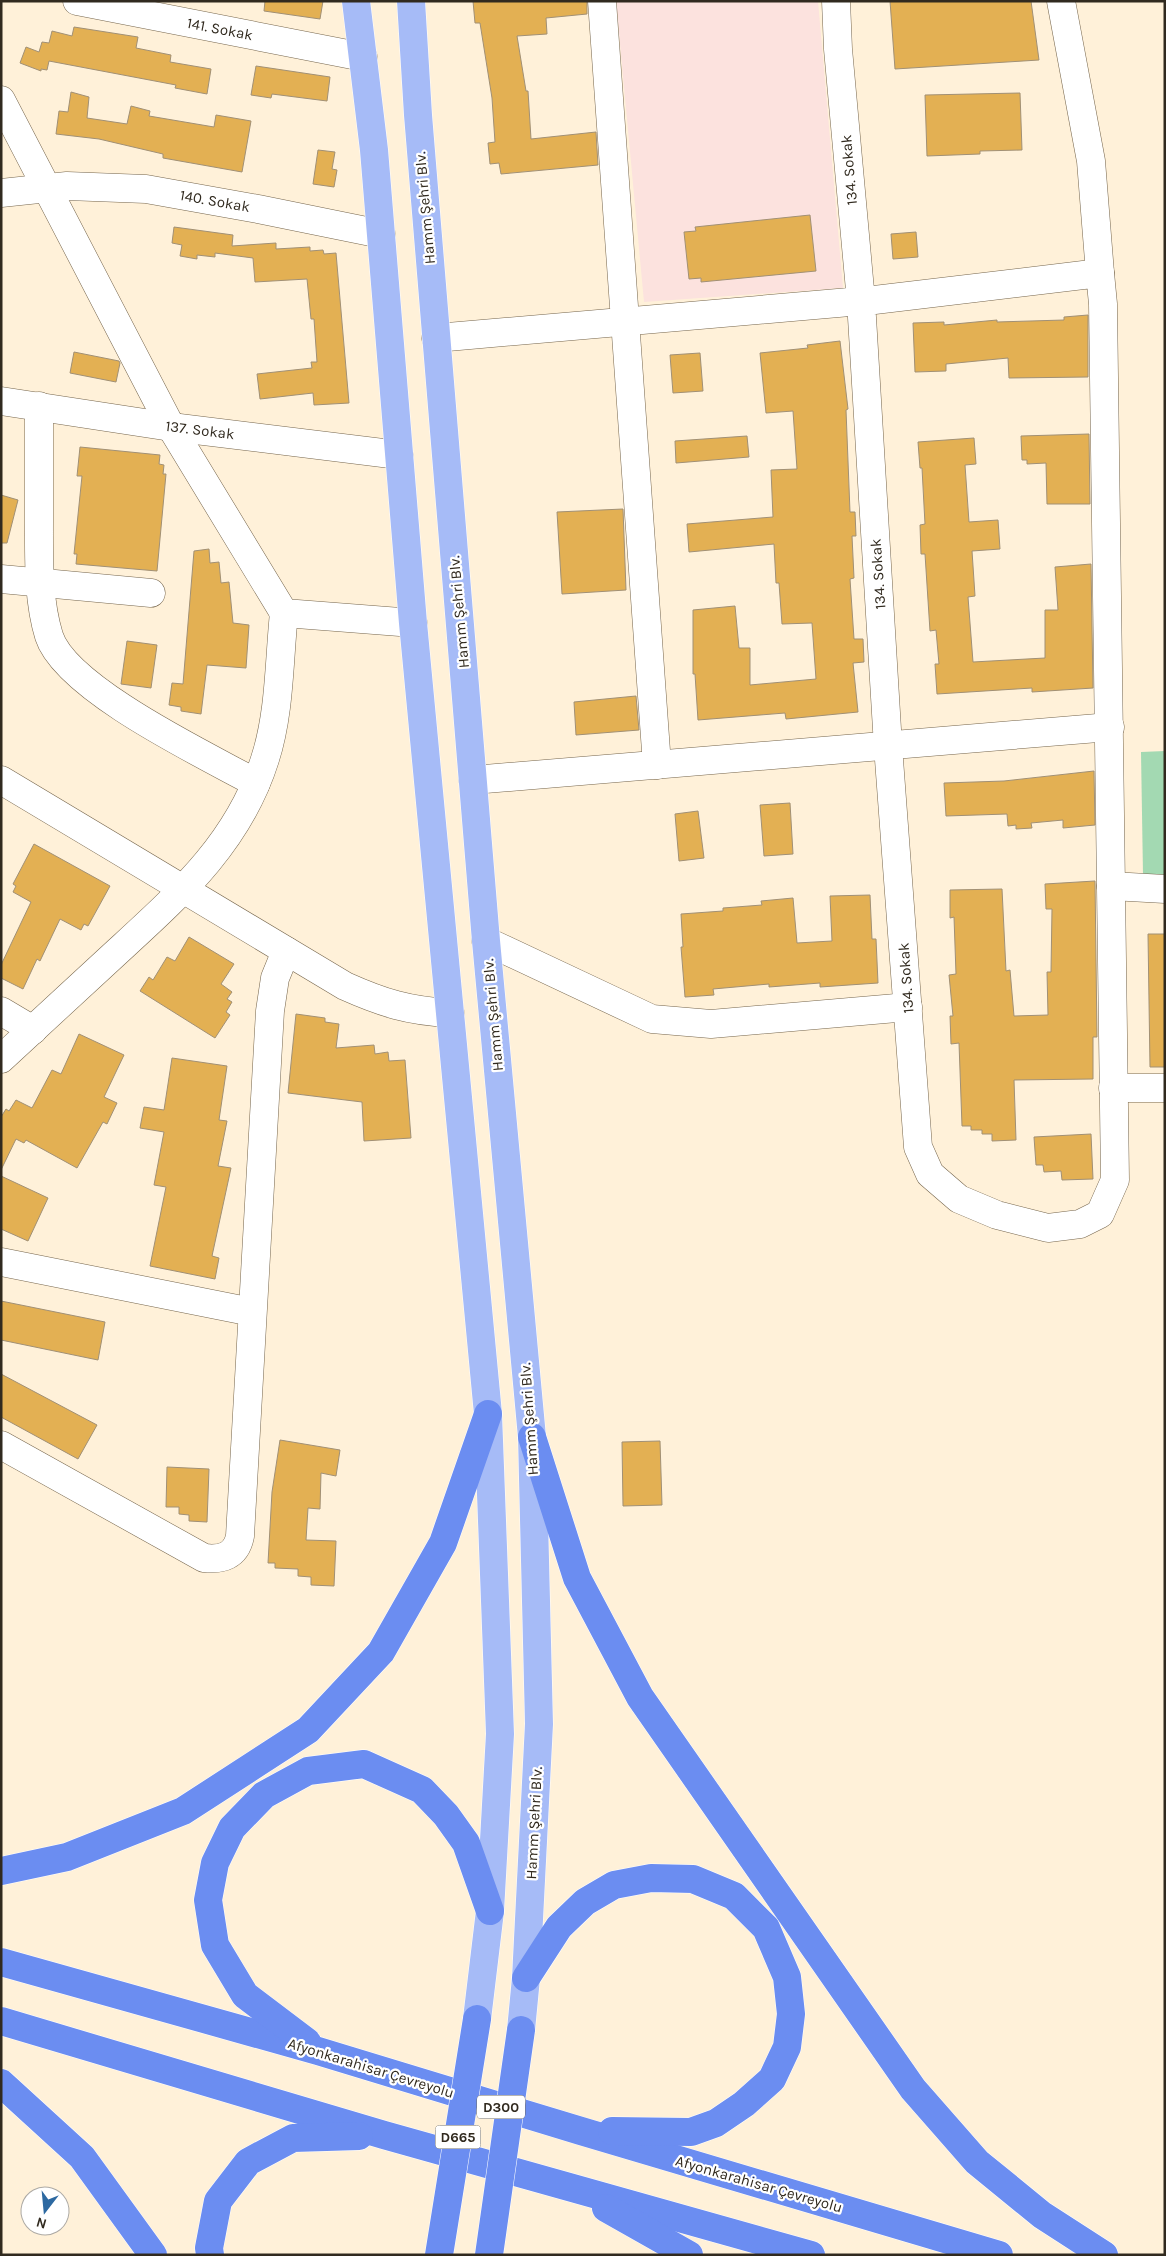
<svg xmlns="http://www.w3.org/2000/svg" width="1166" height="2256" font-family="Karla,sans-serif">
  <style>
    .education { fill: #fce2de }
    .green { fill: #a3d9b2 }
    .building { fill: #e3b053; stroke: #a19075 }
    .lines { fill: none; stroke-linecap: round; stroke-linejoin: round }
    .minor-casing { stroke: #76664d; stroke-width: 29 }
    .major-casing { stroke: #fff; stroke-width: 29 }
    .highway-casing { stroke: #fff; stroke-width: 29 }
    .minor { stroke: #fff; stroke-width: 28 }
    .major { stroke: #a6bbf7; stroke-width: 28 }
    .highway { stroke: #6b8df1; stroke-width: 28 }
    .highway-bridge-casing { stroke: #fff; stroke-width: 29; stroke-linecap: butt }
    .highway-bridge { stroke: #6b8df1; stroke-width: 28 }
    .labels { text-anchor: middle; stroke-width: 4.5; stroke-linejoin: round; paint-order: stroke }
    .shield { fill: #fff; stroke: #6f6a62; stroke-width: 1 }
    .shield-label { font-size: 14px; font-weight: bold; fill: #312a1f }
    .street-label { font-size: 15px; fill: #312a1f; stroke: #fff }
  </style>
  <rect width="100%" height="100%" fill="#fff1d9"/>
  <polygon class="education" points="616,1 818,1 843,288 644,302"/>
  <polygon class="green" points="1165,751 1165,875 1143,874 1141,752"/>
  <g class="building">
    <polygon points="265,1 323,1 320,19 264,11"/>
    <polygon points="473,1 587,1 587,14 546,18 547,34 517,36 526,91 528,91 531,139 596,132 598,165 501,174 499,163 490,164 488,143 495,142 492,98 480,23 475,23"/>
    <polygon points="890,1 1031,1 1039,60 895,69"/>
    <polygon points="74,27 138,37 136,48 171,55 170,62 211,69 207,94 175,88 176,85 49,61 47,70 41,69 41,71 20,63 26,47 39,52 42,42 49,43 52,31 72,36"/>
    <polygon points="256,66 330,77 327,101 272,94 271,98 251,95"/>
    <polygon points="71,92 89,97 87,118 127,124 131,106 150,111 149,116 214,127 216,115 251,121 242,172 163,158 163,154 99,139 56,134 59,111 68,112"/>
    <polygon points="1020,93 1022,150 980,151 980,154 927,156 925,95"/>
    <polygon points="318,150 335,152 332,169 337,170 334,187 313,184"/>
    <polygon points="810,215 816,271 701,282 701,278 689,279 684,232 696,231 695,227"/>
    <polygon points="174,227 233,235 232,246 276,243 276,249 310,247 310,251 323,250 324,254 336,253 349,403 314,405 313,393 260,399 257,374 312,368 311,362 317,362 314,319 311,319 307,279 255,282 253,258 215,253 215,257 197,255 197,259 180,256 182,245 172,243"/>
    <polygon points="916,232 918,257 893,259 891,234"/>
    <polygon points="1088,315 1088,377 1009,378 1008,358 946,364 946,371 915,372 913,323 944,322 944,325 997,320 997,322 1064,320 1064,317"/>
    <polygon points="840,341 848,409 846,410 850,512 855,512 856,536 852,536 854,578 850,579 854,639 863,639 864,662 853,663 858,712 786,719 785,713 698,720 695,674 693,674 693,610 735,606 739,648 750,648 750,685 816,679 812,623 782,624 779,583 776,583 774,544 689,552 687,524 773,517 771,470 797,469 793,411 766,413 760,353 808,348 807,345"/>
    <polygon points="74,352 119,361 120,363 116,382 70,373"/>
    <polygon points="700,353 703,391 673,393 670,355"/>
    <polygon points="1089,434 1090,504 1047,504 1046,463 1027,464 1027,460 1022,460 1021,436"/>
    <polygon points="747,436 749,457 676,463 675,441"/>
    <polygon points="974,438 976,464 965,465 969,522 998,520 1000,549 972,551 975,596 968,597 973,662 1045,658 1045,610 1058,610 1055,567 1091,564 1093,688 1032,692 1032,688 937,694 935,664 939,664 936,630 930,631 925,554 921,554 920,525 925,524 922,468 920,468 918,442"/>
    <polygon points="80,447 160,455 159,464 164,465 163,474 166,474 157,571 76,564 77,554 74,554 82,476 77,476"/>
    <polygon points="1,495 18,500 7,543 1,543"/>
    <polygon points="623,509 626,590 562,594 557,512"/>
    <polygon points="209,549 210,563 219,562 221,583 229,582 233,623 249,625 246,668 207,665 201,714 181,711 181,707 169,705 172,683 183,684 194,551"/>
    <polygon points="127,641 157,645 151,688 121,684"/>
    <polygon points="636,696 639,730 576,735 574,702"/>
    <polygon points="1094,771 1095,825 1063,828 1063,820 1031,823 1032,828 1016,829 1016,825 1008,826 1007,814 946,816 944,783 1004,781"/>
    <polygon points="790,803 793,854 764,856 760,805"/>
    <polygon points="698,811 704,858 679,861 675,814"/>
    <polygon points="34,844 110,886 88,926 84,924 81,930 60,919 40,961 37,959 23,989 1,978 1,965 31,902 13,892 16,886 13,884"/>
    <polygon points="1095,881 1097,1037 1093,1037 1093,1079 1014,1080 1016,1140 992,1141 992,1134 982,1134 982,1130 971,1130 971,1126 962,1126 959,1043 951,1044 950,1016 953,1016 949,975 956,974 954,917 950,918 950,890 1002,889 1006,971 1010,970 1014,1016 1048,1015 1047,972 1051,972 1052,909 1046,909 1045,884"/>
    <polygon points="870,895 872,939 876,939 878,983 820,987 820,983 769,987 769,984 713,989 714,995 685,997 681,947 683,947 681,914 723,911 723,908 762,905 761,901 793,898 797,943 832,941 830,896"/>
    <polygon points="1148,934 1165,934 1165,1067 1150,1067"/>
    <polygon points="189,937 234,964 221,984 232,992 227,999 232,1002 226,1012 230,1015 215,1038 140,991 149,977 153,980 167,957 175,961"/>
    <polygon points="296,1014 325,1018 325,1022 339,1024 336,1048 374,1045 375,1054 388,1052 389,1061 405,1060 411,1138 364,1141 362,1102 288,1093"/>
    <polygon points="79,1034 124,1055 104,1097 117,1103 107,1124 103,1122 77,1168 26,1140 24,1143 16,1139 1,1170 1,1117 6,1109 9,1111 16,1100 32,1108 52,1070 61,1074"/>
    <polygon points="172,1058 227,1066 219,1120 227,1121 218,1166 231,1168 212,1256 219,1258 215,1279 150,1266 166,1187 154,1185 164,1132 140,1128 144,1107 164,1110"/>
    <polygon points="1091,1134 1093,1179 1062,1180 1061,1171 1044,1172 1043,1165 1036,1165 1034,1137"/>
    <polygon points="1,1176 48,1198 28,1241 1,1229"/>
    <polygon points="1,1301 105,1322 98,1360 1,1340"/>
    <polygon points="1,1374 97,1425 78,1459 1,1417"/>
    <polygon points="280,1440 340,1450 336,1476 321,1473 320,1509 308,1508 306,1540 336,1541 334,1586 311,1585 311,1577 298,1576 298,1569 275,1568 275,1563 268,1563 272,1492"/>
    <polygon points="660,1441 662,1505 623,1506 622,1442"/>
    <polygon points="167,1467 209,1469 207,1522 189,1521 189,1515 179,1514 179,1507 166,1507"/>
  </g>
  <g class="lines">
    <g class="minor-casing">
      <g id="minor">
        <polyline points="77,1 363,57"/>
        <polyline points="602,1 657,765"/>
        <polyline points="1061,1 1091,161 1100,273"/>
        <polyline points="1,100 171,427 284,613 413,623"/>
        <polyline points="1,193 67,186 146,189 258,209 381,234"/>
        <polyline points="436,338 861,301 866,301 1100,273 1103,304 1115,1180 1100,1214 1080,1224 1048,1228 997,1215 959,1199 930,1174 918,1147 888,746 861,301 838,49 836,1"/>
        <polyline points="1,401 171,427 399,455"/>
        <path d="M39 406C39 445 39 484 39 523 39 561 38 600 49 636 66 689 207 756 256 783"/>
        <polyline points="1,579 151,593"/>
        <path d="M1 780 345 986C383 1003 409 1011 450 1013"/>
        <polyline points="473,780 1110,727"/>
        <polyline points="1111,886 1165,889"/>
        <polyline points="486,941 652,1019 711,1024 908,1007"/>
        <polyline points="1,1011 33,1030"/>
        <path d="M1 1059C40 1023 79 987 118 951 180 894 239 842 265 759 280 713 279 660 284 613"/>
        <polyline points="1113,1088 1165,1088"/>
        <polyline points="1,1262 252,1312"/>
        <path d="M1 1445 204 1558C222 1560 236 1556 240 1536L270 1011 275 978 286 951"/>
      </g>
    </g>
    <g class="major-casing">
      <g id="major">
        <polyline points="356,1 374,150 413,623 488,1414 500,1734 490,1911 477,2019"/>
        <polyline points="411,1 418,115 486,941 532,1437 539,1724 526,1978 521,2030"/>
      </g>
    </g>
    <g class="highway-casing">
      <g id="highway">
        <polyline points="532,1437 577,1578 640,1697 913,2089 977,2162 1042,2215 1104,2255"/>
        <polyline points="1,1871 67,1857 183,1811 308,1730 381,1652 443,1543 488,1414"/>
        <polyline points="1,1962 318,2051 581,2131 999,2255"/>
        <polyline points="526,1978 559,1927 585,1902 614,1885 651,1878 693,1879 734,1896 766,1928 787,1977 791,2014 787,2047 772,2079 744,2104 716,2123 691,2132 612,2131"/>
        <polyline points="1,2021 384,2135 811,2255"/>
        <polyline points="307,2042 245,1995 215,1945 208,1900 215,1863 232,1828 264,1795 308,1771 364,1764 422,1790 446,1815 466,1843 490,1911"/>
        <polyline points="1,2083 82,2157 153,2255"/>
        <polyline points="606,2208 689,2255"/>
        <polyline points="210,2255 209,2248 218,2201 248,2162 293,2138 359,2136"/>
      </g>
    </g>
    <use href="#minor" class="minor"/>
    <use href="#major" class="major"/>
    <use href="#highway" class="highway"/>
    <g class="highway-bridge-casing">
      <g id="highway-bridge">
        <polyline points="439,2255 477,2019"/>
        <polyline points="489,2255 521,2030"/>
      </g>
    </g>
    <use href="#highway-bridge" class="highway-bridge"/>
  </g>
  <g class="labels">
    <g class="shield">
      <rect x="477" y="2095.5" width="48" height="23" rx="4"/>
      <rect x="435.5" y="2125.5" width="45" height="23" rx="4"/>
    </g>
    <g class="shield-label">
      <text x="501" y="2112">D300</text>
      <text x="458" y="2142">D665</text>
    </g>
    <g class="street-label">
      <text transform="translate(220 29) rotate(11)" y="5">141. Sokak</text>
      <text transform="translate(849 170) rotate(-95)" y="5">134. Sokak</text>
      <text transform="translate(215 201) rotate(10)" y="5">140. Sokak</text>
      <text transform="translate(425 208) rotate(-95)" y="5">Hamm Şehri Blv.</text>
      <text transform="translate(200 430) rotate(7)" y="5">137. Sokak</text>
      <text transform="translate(878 574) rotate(-94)" y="5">134. Sokak</text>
      <text transform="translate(459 612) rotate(-95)" y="5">Hamm Şehri Blv.</text>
      <text transform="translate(906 978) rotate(-94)" y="5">134. Sokak</text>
      <text transform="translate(493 1015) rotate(-95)" y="5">Hamm Şehri Blv.</text>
      <text transform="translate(529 1419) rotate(-94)" y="5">Hamm Şehri Blv.</text>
      <text transform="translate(534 1823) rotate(-87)" y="5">Hamm Şehri Blv.</text>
      <text transform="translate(371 2068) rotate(17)" y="5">Afyonkarahisar Çevreyolu</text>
      <text transform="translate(759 2184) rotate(16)" y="5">Afyonkarahisar Çevreyolu</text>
    </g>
  </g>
  <rect width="1166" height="2256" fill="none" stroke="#312a1f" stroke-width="5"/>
  <g transform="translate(45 2211) rotate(196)"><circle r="24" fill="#ffffff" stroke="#adaaa5"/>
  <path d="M0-4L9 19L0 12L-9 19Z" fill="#2d69a1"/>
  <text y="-8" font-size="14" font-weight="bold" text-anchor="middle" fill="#312a1f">N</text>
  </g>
</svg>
